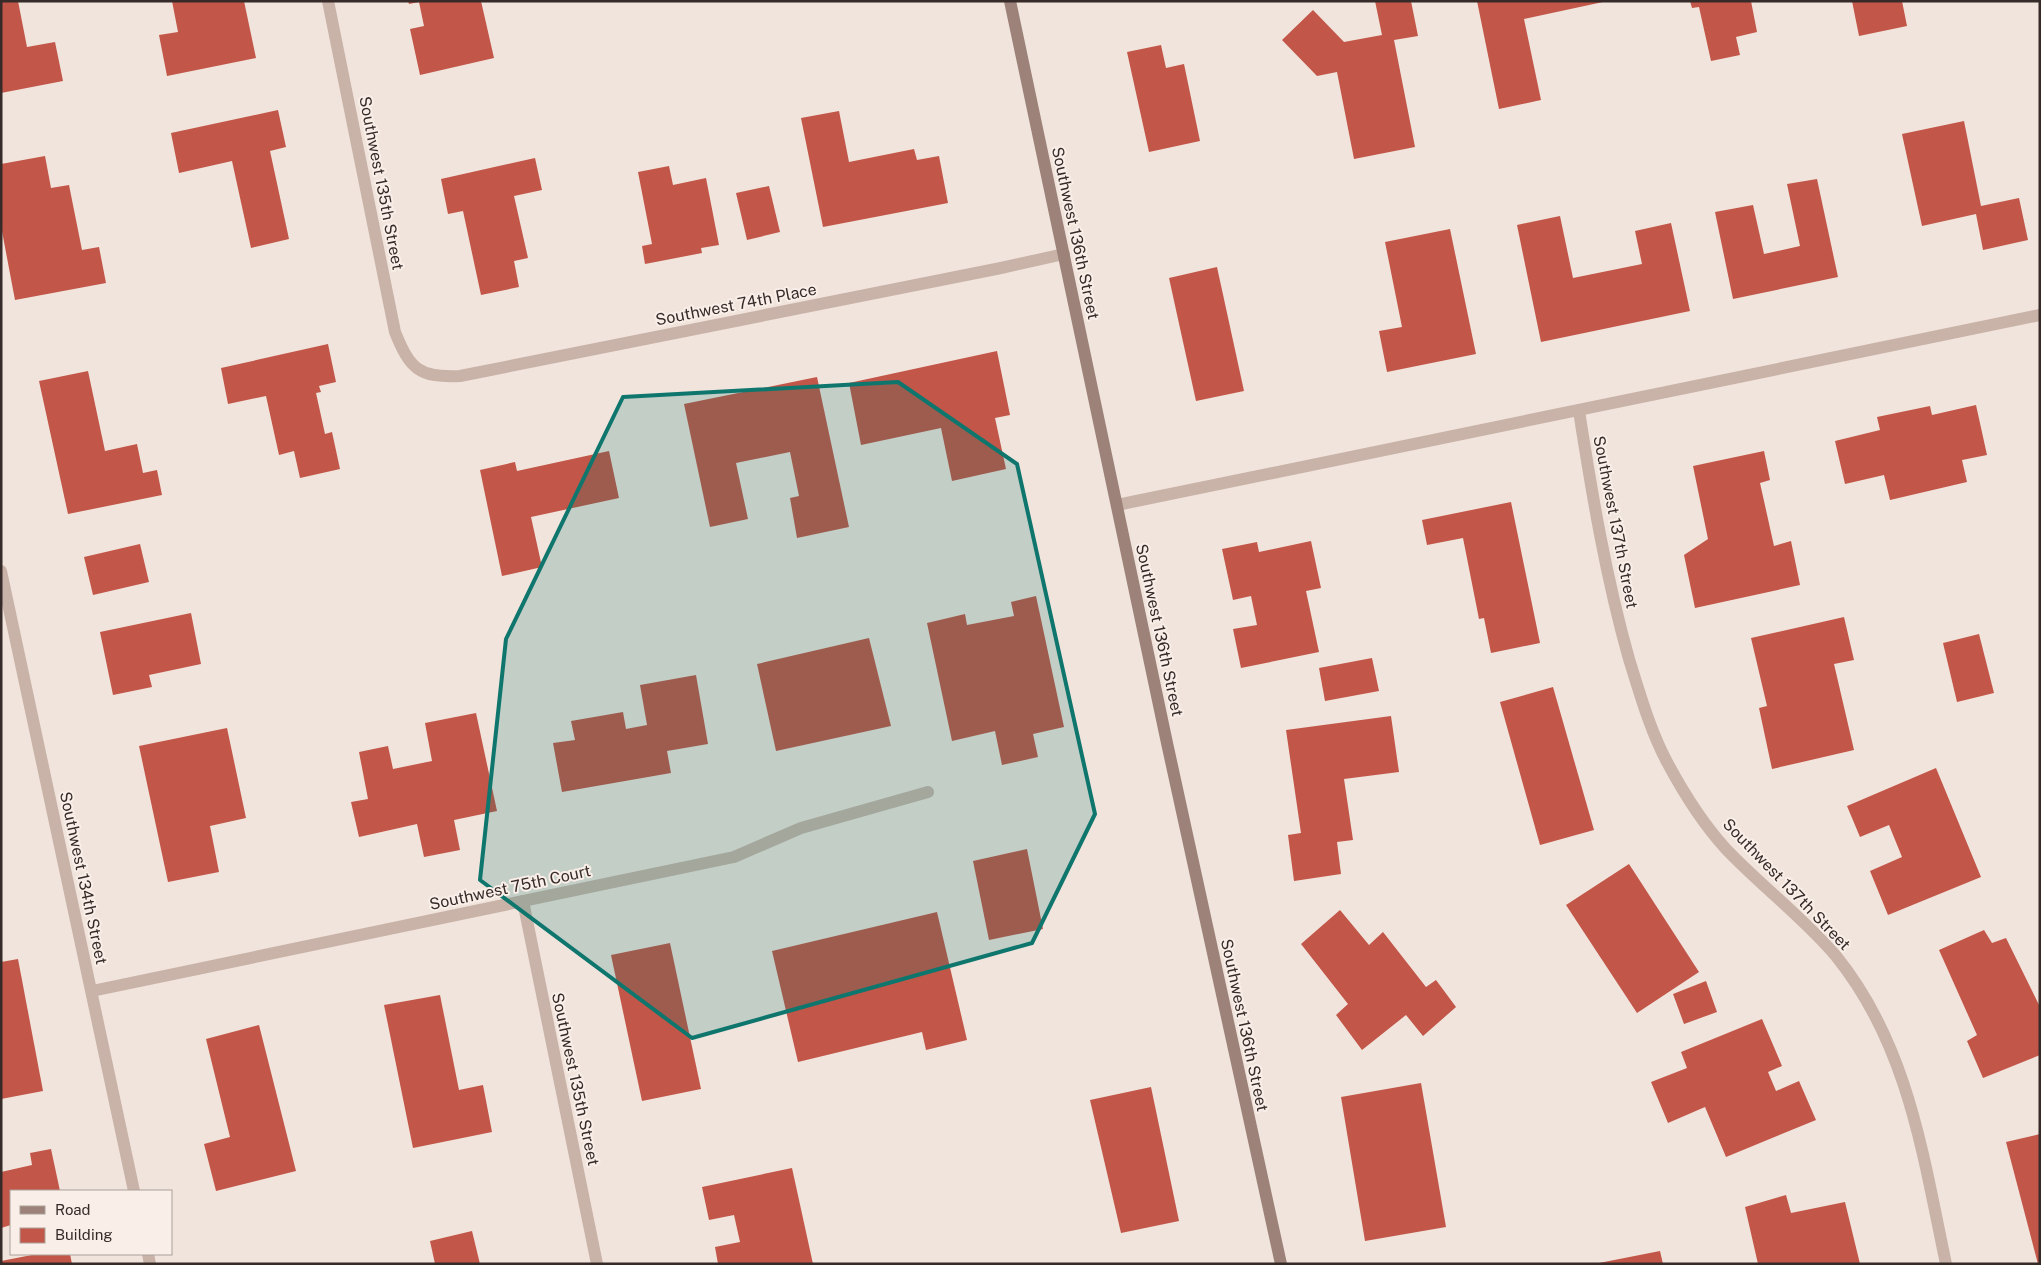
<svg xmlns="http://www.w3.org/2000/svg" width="2041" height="1265" font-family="'Public Sans',sans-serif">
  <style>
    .building { fill: #c25648 }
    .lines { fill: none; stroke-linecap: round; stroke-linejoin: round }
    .street { stroke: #c9b3a8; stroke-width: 12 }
    .secondary { stroke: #9c8279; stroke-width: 12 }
    .marked { fill: #0f766e; fill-opacity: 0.2; stroke: #0f766e; stroke-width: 4; stroke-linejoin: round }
    .labels { text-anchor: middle; stroke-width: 4; stroke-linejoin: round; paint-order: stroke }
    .street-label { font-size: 16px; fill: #362b28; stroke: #f9efe8 }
  </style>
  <rect width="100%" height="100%" fill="#f1e4dc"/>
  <g class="building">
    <polygon points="1,1 18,1 27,47 55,42 63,81 1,93"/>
    <polygon points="172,1 244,1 256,58 167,76 159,35 178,32"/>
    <polygon points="408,1 481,1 494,58 420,75 410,29 424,26 419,2 409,4"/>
    <polygon points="1375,1 1411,1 1418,36 1394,40 1415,147 1354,159 1337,72 1317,76 1282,40 1313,10 1344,42 1382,35"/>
    <polygon points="1477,1 1603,1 1603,2 1524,19 1541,100 1499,109"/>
    <polygon points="1690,1 1751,1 1757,32 1736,37 1740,55 1711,61 1699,7 1692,8"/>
    <polygon points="1852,1 1902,1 1907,26 1859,36"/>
    <polygon points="1161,45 1166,68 1184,64 1200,141 1149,152 1127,52"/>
    <polygon points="278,110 286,147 270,151 289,239 251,248 232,161 179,173 171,133"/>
    <polygon points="839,111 849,162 914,149 917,160 939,156 948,203 823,227 801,118"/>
    <polygon points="1964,121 1981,206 2019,198 2028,240 1983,250 1976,214 1922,226 1902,134"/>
    <polygon points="45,156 51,188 69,185 82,250 99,247 106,283 15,300 1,226 1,164"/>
    <polygon points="535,158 542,190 514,196 528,258 514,261 519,287 481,295 463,211 448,214 441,179"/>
    <polygon points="669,166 673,185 706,178 719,245 701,248 702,253 645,264 642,246 652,244 638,172"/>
    <polygon points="1817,179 1838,277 1733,299 1715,212 1753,205 1764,254 1800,246 1787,184"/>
    <polygon points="769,186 780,232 747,240 736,193"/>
    <polygon points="1560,216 1573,278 1642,264 1635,231 1671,223 1690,311 1541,342 1517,225"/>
    <polygon points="1450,229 1476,354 1387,372 1379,331 1402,327 1385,242"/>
    <polygon points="1217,267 1244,391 1196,401 1169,278"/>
    <polygon points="328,344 336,382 319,386 321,392 316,393 325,434 332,432 340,469 300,478 294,451 279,455 266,396 228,404 221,368"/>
    <polygon points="997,351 1010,415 995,418 1006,469 952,481 941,428 861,445 849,383"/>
    <polygon points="88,371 105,451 137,444 143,473 157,470 162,495 68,514 39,381"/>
    <polygon points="817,377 849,527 797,538 790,498 799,496 790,452 736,463 748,519 710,527 684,404"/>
    <polygon points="1976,405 1987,455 1962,460 1967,482 1890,500 1884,475 1845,484 1835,441 1880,430 1877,417 1930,406 1932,415"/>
    <polygon points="609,451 619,498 531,517 542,567 502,576 480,470 515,462 517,471"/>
    <polygon points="1764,451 1770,480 1760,483 1774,546 1791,541 1800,585 1695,608 1684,555 1708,539 1693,466"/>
    <polygon points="1511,502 1540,643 1491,653 1484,618 1479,619 1463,538 1427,545 1422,520"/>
    <polygon points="1311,541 1321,588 1306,591 1319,652 1241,668 1233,629 1257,625 1251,596 1233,600 1222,549 1257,542 1259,552"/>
    <polygon points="140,544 149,582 93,595 84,557"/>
    <polygon points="1036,596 1064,727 1033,734 1038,757 1002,765 995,731 952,741 927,623 965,614 967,625 1014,616 1011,602"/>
    <polygon points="191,613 201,664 149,675 152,687 113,695 100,632"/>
    <polygon points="1844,617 1854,660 1834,664 1854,750 1772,769 1759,708 1767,706 1751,638"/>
    <polygon points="1979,634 1994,693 1957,702 1943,643"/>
    <polygon points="869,638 891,726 776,751 757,664"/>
    <polygon points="1372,658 1379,691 1325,701 1319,668"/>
    <polygon points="696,675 708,744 667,751 671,773 562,792 553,743 575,740 571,721 623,712 626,729 647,725 640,685"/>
    <polygon points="1553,687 1594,830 1540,845 1500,702"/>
    <polygon points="476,713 497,811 454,820 460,850 424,857 417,824 359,837 351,802 368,799 359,752 388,746 393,769 432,761 425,723"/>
    <polygon points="1391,716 1399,772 1344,779 1353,840 1337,842 1341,874 1294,881 1288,835 1301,833 1286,730"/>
    <polygon points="227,728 246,818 210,826 219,872 168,882 139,746"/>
    <polygon points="1936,768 1981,877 1888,915 1870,871 1902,857 1889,825 1860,837 1847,806"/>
    <polygon points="1027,849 1043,929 989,940 973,861"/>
    <polygon points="1629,864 1699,972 1637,1013 1566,905"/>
    <polygon points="1340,910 1369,945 1383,932 1426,987 1436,980 1456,1007 1423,1036 1406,1015 1362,1050 1336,1015 1348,1004 1301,944"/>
    <polygon points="937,912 967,1040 926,1050 922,1032 798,1062 772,951"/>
    <polygon points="1984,930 1992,943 2006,938 2040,1007 2040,1055 1983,1078 1967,1041 1977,1035 1939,950"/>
    <polygon points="670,943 701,1089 642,1101 611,955"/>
    <polygon points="18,959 43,1091 1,1099 1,962"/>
    <polygon points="1706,981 1717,1012 1684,1024 1673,994"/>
    <polygon points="440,995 459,1090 483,1085 492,1132 413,1148 384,1005"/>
    <polygon points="1762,1019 1782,1066 1768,1072 1776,1091 1799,1081 1816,1120 1726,1157 1705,1107 1668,1123 1651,1082 1687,1068 1681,1052"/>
    <polygon points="259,1025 296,1171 216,1191 204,1144 230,1137 206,1039"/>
    <polygon points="1421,1083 1446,1227 1365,1241 1341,1097"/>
    <polygon points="1151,1087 1179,1221 1121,1233 1090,1100"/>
    <polygon points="2040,1134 2040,1264 2038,1264 2006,1142"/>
    <polygon points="51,1149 60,1191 11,1191 11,1225 1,1228 1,1172 32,1165 30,1153"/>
    <polygon points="792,1168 813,1264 718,1264 715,1247 740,1242 734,1215 709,1220 702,1187"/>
    <polygon points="1786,1195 1791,1213 1845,1202 1860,1264 1758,1264 1745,1207"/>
    <polygon points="472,1231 480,1264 435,1264 430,1241"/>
    <polygon points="1660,1251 1663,1264 1599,1264 1599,1263"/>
    <polygon points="37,1254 70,1254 72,1264 1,1264 1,1261"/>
  </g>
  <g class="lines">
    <g class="street">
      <path d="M328 1 395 332C410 369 419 378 460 376L1001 268 1064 254"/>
      <path d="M1579 411C1592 494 1606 578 1629 659 1640 694 1650 730 1667 762 1683 792 1703 824 1726 849 1761 886 1803 917 1836 956 1908 1045 1923 1155 1946 1264"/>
      <polyline points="1117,505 2040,315"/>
      <polyline points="1,571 134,1191"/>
      <polyline points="523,901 597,1264"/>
      <polyline points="92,991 734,857 801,828 928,792"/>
      <polyline points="148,1254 150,1264"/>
    </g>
    <polyline class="secondary" points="1010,1 1167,743 1281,1264"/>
  </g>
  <path class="marked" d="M898 382 1017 464 1095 814 1032 943 692 1038 480 880 506 639 623 397Z"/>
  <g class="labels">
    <g class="street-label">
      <text transform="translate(382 183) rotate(79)" y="6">Southwest 135th Street</text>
      <text transform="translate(1076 233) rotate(78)" y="6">Southwest 136th Street</text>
      <text transform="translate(736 304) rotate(-11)" y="6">Southwest 74th Place</text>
      <text transform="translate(1616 522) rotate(79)" y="6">Southwest 137th Street</text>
      <text transform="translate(1160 630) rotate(78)" y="6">Southwest 136th Street</text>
      <text transform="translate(84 878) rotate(78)" y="6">Southwest 134th Street</text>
      <text transform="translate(1787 884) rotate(46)" y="6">Southwest 137th Street</text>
      <text transform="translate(510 887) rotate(-12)" y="6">Southwest 75th Court</text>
      <text transform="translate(1245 1025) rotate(78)" y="6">Southwest 136th Street</text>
      <text transform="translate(576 1079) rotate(78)" y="6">Southwest 135th Street</text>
    </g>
  </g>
  <rect width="2041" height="1265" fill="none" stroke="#362b28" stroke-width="5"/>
  <rect x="10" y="1190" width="162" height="65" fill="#f9efe8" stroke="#aba19b"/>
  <rect x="20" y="1206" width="25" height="8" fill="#9c8279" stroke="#aba19b"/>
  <text x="55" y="1215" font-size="15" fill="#362b28">Road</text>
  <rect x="20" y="1228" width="25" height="15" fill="#c25648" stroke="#aba19b"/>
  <text x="55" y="1240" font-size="15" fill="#362b28">Building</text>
</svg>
